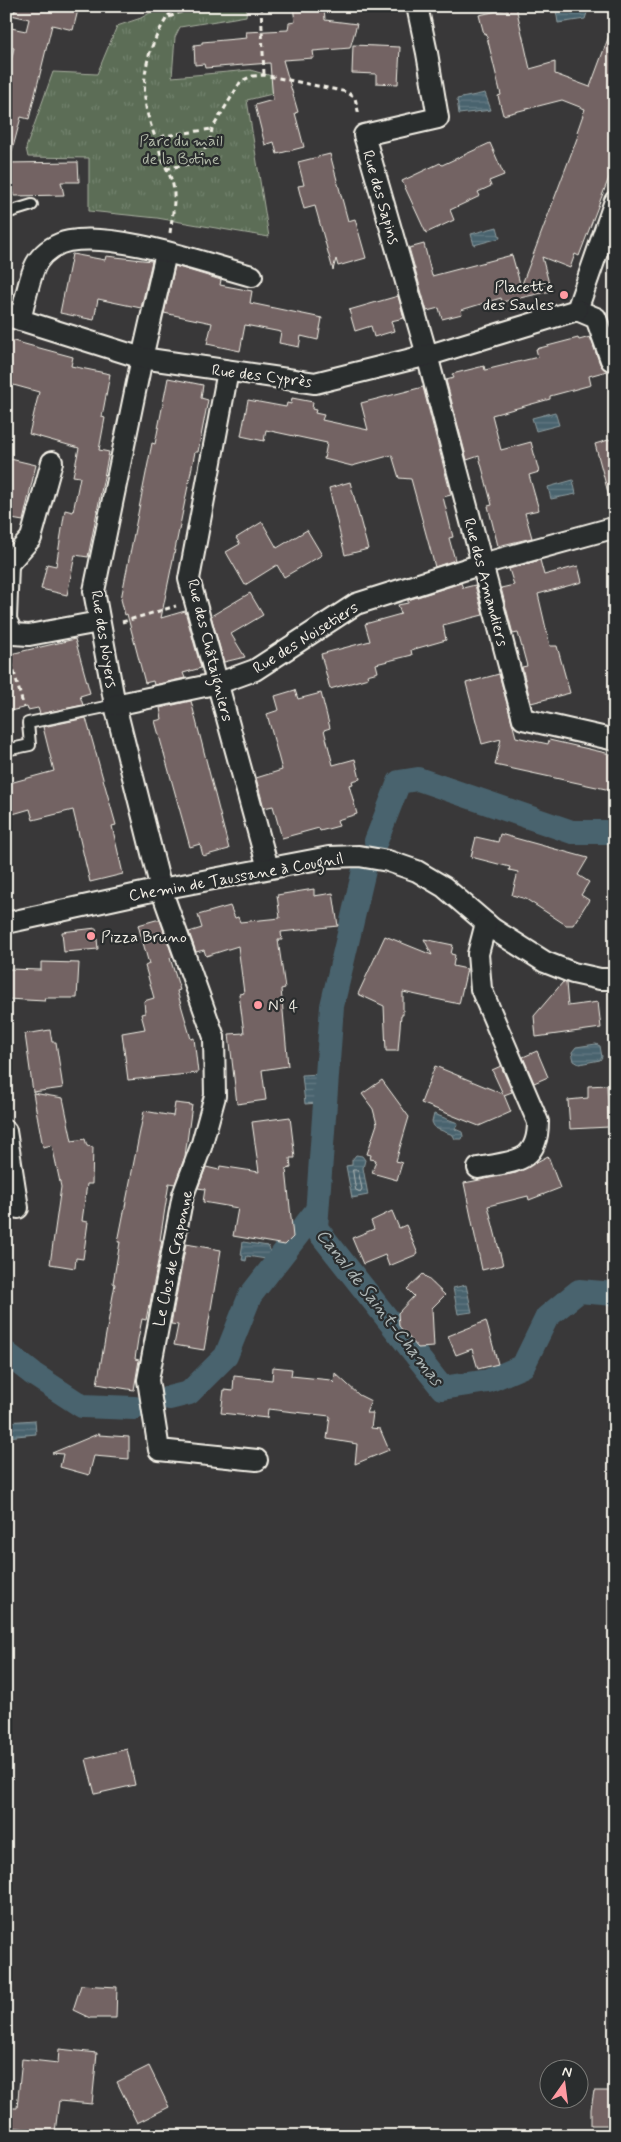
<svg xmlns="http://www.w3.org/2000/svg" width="621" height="2142" font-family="Mynerve,sans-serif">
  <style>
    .park { fill: url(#park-tufts); stroke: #a8af9f }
    .water { fill: url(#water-rules); stroke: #8d9c9f }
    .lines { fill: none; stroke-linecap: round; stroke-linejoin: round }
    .shore { stroke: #b0b8b7; stroke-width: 1 }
    .canal { stroke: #49636e; stroke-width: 24 }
    .building { fill: #736463; stroke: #f4f1e8 }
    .service-casing { stroke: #f4f1e8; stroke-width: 14 }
    .minor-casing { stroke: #f4f1e8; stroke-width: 24 }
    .path { stroke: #f4f1e8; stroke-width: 3; stroke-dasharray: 5 4; stroke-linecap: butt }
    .service { stroke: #2a2d2e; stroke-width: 10 }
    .minor { stroke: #2a2d2e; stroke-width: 20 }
    .poi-dot { fill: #ff9aa2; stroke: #2a2d2e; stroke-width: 2 }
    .labels { text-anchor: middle; stroke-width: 4.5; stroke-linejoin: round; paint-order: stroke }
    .park-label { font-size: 16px; fill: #afb6a6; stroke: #2a2d2e }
    .street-label { font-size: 16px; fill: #f4f1e8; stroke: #2a2d2e }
    .poi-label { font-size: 16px; fill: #f4f1e8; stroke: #2a2d2e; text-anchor: start }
    .water-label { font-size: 18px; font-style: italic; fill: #b0b8b7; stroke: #2a2d2e }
  </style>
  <defs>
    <pattern id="park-tufts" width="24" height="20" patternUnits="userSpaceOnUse" patternTransform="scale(1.25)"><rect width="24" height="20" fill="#5b6d56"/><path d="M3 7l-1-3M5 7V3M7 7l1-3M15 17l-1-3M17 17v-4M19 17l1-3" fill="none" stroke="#73826e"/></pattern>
    <pattern id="water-rules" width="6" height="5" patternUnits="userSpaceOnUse" patternTransform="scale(1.25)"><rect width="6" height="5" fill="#49636e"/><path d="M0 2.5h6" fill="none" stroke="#647a83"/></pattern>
  </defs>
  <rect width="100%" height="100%" fill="#393839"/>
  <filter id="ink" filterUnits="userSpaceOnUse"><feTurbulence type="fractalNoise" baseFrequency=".02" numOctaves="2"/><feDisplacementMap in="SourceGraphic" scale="10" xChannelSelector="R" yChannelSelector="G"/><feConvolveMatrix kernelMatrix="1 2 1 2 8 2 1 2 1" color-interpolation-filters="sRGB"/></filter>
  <g filter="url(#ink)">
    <polygon class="park" points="162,6 247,6 246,16 180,27 175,37 172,77 250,70 283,79 289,90 247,100 269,237 157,218 89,211 89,158 28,157 26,148 53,72 97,74 117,26 141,18"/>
    <g class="water">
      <polygon points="581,6 586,9 587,13 585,19 558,23 556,10"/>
      <polygon points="485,93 491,110 459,114 457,99"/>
      <polygon points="497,227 500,238 474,245 471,234"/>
      <polygon points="555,412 559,425 536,431 532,418"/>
      <polygon points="573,480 576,494 551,499 548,487"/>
      <polygon points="596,1044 600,1046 602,1057 600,1060 579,1064 574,1061 572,1052 576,1047"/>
      <polygon points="320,1074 319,1103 305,1104 302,1075"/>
      <polygon points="434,1114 458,1123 455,1129 462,1132 463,1136 462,1139 455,1139 453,1135 435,1128 432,1122"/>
      <polygon points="356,1155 362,1156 365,1160 363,1168 368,1195 352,1198 346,1166 352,1165 352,1160"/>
      <polygon points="243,1242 268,1246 270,1250 269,1256 266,1259 247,1256 246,1261 242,1260 243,1256 241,1255"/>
      <polygon points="466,1285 472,1312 458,1314 453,1288"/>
      <polygon points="35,1420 36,1434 7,1437 6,1422"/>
    </g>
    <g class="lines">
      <polygon class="shore" points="353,1170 358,1170 362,1189 360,1192 356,1190"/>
      <g class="canal">
        <polyline points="376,841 399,782 418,779 572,832 615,832"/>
        <polyline points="365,866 332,1006 316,1228 442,1388 488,1381 523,1366 547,1317 579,1291 615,1294"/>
        <polyline points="6,1353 33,1374 82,1406 134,1408"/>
        <polyline points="169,1398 189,1393 226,1356 250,1296 317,1210"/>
      </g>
    </g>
    <g class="building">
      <polygon points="18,6 79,6 73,30 52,25 29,119 21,117 12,151 6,150 6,81 14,48 6,47 6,27 26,31 29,19 11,15"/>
      <polygon points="293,6 324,6 325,20 357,24 350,48 313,51 314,58 283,60 298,112 295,113 304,147 277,154 274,142 265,145 255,105 273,100 270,63 205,68 204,64 195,65 194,45 202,44 202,42 247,38 246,32 288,30 289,23 295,22"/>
      <polygon points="516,7 530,69 555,62 555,74 590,87 613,25 615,25 615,162 579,256 575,254 570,268 542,257 551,291 502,302 501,298 461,310 462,314 442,319 439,308 427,311 409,248 424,244 432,276 512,255 521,287 579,133 577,132 585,109 562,100 503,115 498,96 501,95 486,33 484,34 479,15"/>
      <polygon points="353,45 400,47 398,84 376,83 376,74 352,73"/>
      <polygon points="490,143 504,175 489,181 491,186 478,192 480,196 450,210 454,220 426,233 402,181 440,163 442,165"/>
      <polygon points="330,154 348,221 355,219 366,258 338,266 336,259 333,270 315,206 304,209 298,186 304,185 298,162"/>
      <polygon points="78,162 79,182 61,182 64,195 14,196 13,183 6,183 6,163"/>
      <polygon points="72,254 105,260 106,256 152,261 141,308 98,299 94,320 60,313"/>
      <polygon points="175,266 221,280 220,285 252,291 250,303 322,318 318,340 301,336 299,347 279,343 281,332 245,325 240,351 207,344 212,323 164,313"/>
      <polygon points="398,296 404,318 391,321 394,331 374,337 371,326 355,331 349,310"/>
      <polygon points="590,337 600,364 607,371 589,376 591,385 550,396 550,399 492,415 501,450 531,442 539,472 529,475 539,510 525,513 532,538 498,546 488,506 492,505 479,456 467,460 446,380 454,378 452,374 484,366 485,370 538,357 536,349 578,338 579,340"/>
      <polygon points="6,339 73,357 71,366 110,374 102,417 105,418 99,450 109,452 88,557 75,555 67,595 41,589 47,564 56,566 65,510 73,512 80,477 73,476 79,448 29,434 39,392 6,383"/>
      <polygon points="168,378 203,385 201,398 208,400 198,452 195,452 161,618 185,611 201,668 183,673 185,678 154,685 153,681 145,683 127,614 125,615 121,599 152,443 155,444"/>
      <polygon points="423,387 451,495 443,497 453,537 449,538 455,560 435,567 411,479 399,478 392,455 352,466 324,459 327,443 266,430 264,441 241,436 248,400 286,407 287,403 291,404 292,398 313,402 312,409 316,410 315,413 324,415 322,420 368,430 361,403"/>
      <polygon points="615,438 615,496 609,496 595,444"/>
      <polygon points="6,458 36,465 23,521 6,518"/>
      <polygon points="350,482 368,549 345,555 329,488"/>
      <polygon points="262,522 277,548 307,530 322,555 284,577 277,565 245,585 226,552 240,544 236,538"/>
      <polygon points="540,560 544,575 578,566 582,582 538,594 550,646 557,646 570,693 531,703 522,667 527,666 518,633 513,634 501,588 514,585 509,569"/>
      <polygon points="461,583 463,588 475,585 483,615 443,625 446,640 411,650 412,655 376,664 378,672 367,675 368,678 330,689 321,654 370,641 365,624 401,614 398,605 408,603 408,600"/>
      <polygon points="250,593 263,615 231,634 245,657 224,662 211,616"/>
      <polygon points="75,639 90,693 80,696 83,705 40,714 38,708 28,710 27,707 6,712 6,655"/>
      <polygon points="499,674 516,737 548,744 549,740 615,755 615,791 495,765 501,739 482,744 466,683"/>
      <polygon points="295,690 298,699 321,693 330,728 324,730 333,765 355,759 360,779 352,781 353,784 349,785 357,814 337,820 339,826 320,831 319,828 282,838 273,806 264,808 256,778 282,770 267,714 279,710 275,696"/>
      <polygon points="191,701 229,849 203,856 200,844 190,847 155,721 162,719 160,708"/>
      <polygon points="86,718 116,825 112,826 123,874 90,882 73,810 33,820 30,809 6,816 6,784 54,771 43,727"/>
      <polygon points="500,834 588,858 578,875 589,882 581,895 589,900 573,925 566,925 526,899 512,895 518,872 509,870 510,867 471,857 476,837 498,842"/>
      <polygon points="314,889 314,896 333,893 338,926 281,932 282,940 278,940 285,988 281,989 288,1066 262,1070 266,1100 237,1104 229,1034 244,1033 239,994 244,993 238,946 206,956 204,950 196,952 189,932 202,928 198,915 230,906 235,918 238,917 240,922 280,918 277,895"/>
      <polygon points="156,920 160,920 173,957 170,958 180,990 177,991 191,1039 194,1038 198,1073 128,1080 122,1033 145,1029 141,1014 145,1013 144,1001 154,998 145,966 149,964 138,925"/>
      <polygon points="96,928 98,949 64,952 62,932"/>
      <polygon points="385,936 432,955 424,939 453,945 451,954 455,955 453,966 467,969 459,1004 403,992 403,1015 401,1015 398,1051 386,1051 384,1006 358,994"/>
      <polygon points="41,962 79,963 77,998 44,998 45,1001 7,999 8,969 41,970"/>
      <polygon points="563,982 566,983 568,1006 598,1002 601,1028 536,1037 534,1016"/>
      <polygon points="50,1030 52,1042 56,1042 63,1088 33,1092 25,1034"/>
      <polygon points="537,1051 548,1077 534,1083 523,1057"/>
      <polygon points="435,1066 503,1094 492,1070 501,1066 512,1092 504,1095 511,1112 479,1126 421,1103"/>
      <polygon points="382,1080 409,1117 396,1161 402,1163 397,1180 372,1173 376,1160 370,1159 371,1155 367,1154 377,1124 373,1109 362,1094"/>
      <polygon points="607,1085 609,1127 570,1129 568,1100 588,1098 588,1086"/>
      <polygon points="33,1093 63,1098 72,1141 85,1139 87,1146 93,1147 92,1184 87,1184 82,1221 88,1222 83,1259 76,1258 75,1268 50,1264 61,1187 52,1145 43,1147"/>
      <polygon points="175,1103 192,1105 185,1156 175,1184 169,1183 160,1240 162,1240 149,1309 149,1305 146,1320 142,1319 138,1339 135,1359 139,1360 134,1390 97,1384 115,1284 113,1283 120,1242 118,1242 144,1111 173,1116"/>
      <polygon points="290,1117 295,1158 290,1158 291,1168 286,1169 293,1237 285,1245 233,1236 238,1208 203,1202 205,1189 198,1188 206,1167 219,1170 220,1166 259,1172 252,1122"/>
      <polygon points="548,1156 560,1188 529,1200 528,1196 488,1206 503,1265 482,1270 464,1183 516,1173"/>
      <polygon points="392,1211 399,1228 406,1225 418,1254 389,1266 385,1255 363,1264 352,1238 374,1229 371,1221"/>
      <polygon points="186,1244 221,1250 204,1350 174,1345 178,1325 171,1324"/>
      <polygon points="423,1274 445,1295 432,1308 434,1347 418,1348 399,1326 398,1313 414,1296 407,1289"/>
      <polygon points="486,1321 498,1364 478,1369 472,1349 456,1355 448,1336"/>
      <polygon points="273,1367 292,1369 291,1376 331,1380 334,1383 335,1373 359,1395 371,1401 366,1413 373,1413 371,1428 380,1429 389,1450 355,1464 357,1444 327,1439 330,1416 268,1409 267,1418 221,1413 224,1390 233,1391 234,1376 272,1380"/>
      <polygon points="100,1433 99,1435 129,1437 129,1459 94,1456 89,1475 60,1467 63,1454 52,1453"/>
      <polygon points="127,1749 135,1785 95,1794 86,1759"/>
      <polygon points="81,1985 117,1987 116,2018 90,2018 73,2010"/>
      <polygon points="59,2049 97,2053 92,2104 59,2101 55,2132 10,2127 12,2108 17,2108 22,2059 58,2063"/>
      <polygon points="149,2066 169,2107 137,2123 117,2082"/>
      <polygon points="594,2091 615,2091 615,2125 591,2125 591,2109"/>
    </g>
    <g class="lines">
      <g class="service-casing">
        <g id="service">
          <polyline points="6,10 11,6"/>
          <polyline points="6,213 32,205"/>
          <polyline points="6,750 30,745 28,723 115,705"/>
        </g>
      </g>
      <g class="minor-casing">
        <g id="minor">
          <polyline points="417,6 427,53 438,118 364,135 427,355 523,719 615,740"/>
          <polyline points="166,253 142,358 94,591 115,705 161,889 214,1037 215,1096 201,1147 183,1195 148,1380 159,1450 257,1460"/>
          <polyline points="577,310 615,201"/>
          <polyline points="577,310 596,318 611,360"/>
          <polyline points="6,312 11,317 142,358 315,383 436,353 577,310"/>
          <path d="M20 320C24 306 30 272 38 261 45 251 57 243 69 241 118 232 203 263 252 276"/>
          <polyline points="228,371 189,579 268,868"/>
          <polyline points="6,561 8,564 6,620 13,634 29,635 99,622"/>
          <polyline points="8,564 31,538 52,462"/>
          <polyline points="115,705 219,683 255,670 356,604 482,564 609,529"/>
          <polyline points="6,923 161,889 329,857 359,856 388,861 417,871 444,887 493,929 545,962 573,973 600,979 615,979"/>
          <polyline points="6,1131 18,1208"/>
          <path d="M478 1168C512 1161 538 1165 538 1122L481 989 478 954 486 923"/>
        </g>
      </g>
      <g class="path">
        <polyline points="261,6 264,75"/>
        <polyline points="169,17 195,6"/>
        <path d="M157 144C154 132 148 120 146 107 140 67 152 38 175 6"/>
        <polyline points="166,169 188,164 202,154 210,140 212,129 241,81 253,76 264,75 347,92 355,98 359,115"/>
        <path d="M170 233C172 217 176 201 173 185 169 169 157 156 159 139L164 136 212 129"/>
        <polyline points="122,622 176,606"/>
        <polyline points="9,654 24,708"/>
      </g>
      <use href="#service" class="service"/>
      <use href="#minor" class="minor"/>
    </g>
  </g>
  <g class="poi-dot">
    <circle cx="564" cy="295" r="5"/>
    <circle cx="91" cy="936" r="5"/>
    <circle cx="258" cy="1005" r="5"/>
  </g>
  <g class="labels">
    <g class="park-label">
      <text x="181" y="146">Parc du mail<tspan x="181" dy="18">de la Botine</tspan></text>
    </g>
    <g class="street-label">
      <text transform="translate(382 197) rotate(74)" y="6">Rue des Sapins</text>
      <text transform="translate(262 375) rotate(7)" y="6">Rue des Cyprès</text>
      <text transform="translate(487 582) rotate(75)" y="6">Rue des Amandiers</text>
      <text transform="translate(305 637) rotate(-32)" y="6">Rue des Noisetiers</text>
      <text transform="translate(105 639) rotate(81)" y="6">Rue des Noyers</text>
      <text transform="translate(211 650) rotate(76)" y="6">Rue des Châtaigniers</text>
      <text transform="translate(236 876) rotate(-10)" y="6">Chemin de Taussane à Cougnil</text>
      <text transform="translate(172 1258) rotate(-78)" y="6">Le Clos de Craponne</text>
    </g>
    <g class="poi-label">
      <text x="554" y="292" text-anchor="end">Placette<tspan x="554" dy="18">des Saules</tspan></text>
      <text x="101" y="942">Pizza Bruno</text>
      <text x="268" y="1011">N° 4</text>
    </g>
    <g class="water-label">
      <text transform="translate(380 1307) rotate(52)" y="6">Canal de Saint-Chamas</text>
    </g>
  </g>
  <rect width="621" height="2142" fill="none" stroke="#2a2d2e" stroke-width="25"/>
  <rect x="12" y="12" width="596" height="2117" fill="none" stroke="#f4f1e8" stroke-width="2" filter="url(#ink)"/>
  <g transform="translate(564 2084) rotate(14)"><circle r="24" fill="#2a2d2e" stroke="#7b7b78"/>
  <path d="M0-4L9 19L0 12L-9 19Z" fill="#ff9aa2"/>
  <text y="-8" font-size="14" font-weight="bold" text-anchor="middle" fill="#f4f1e8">N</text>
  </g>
</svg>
